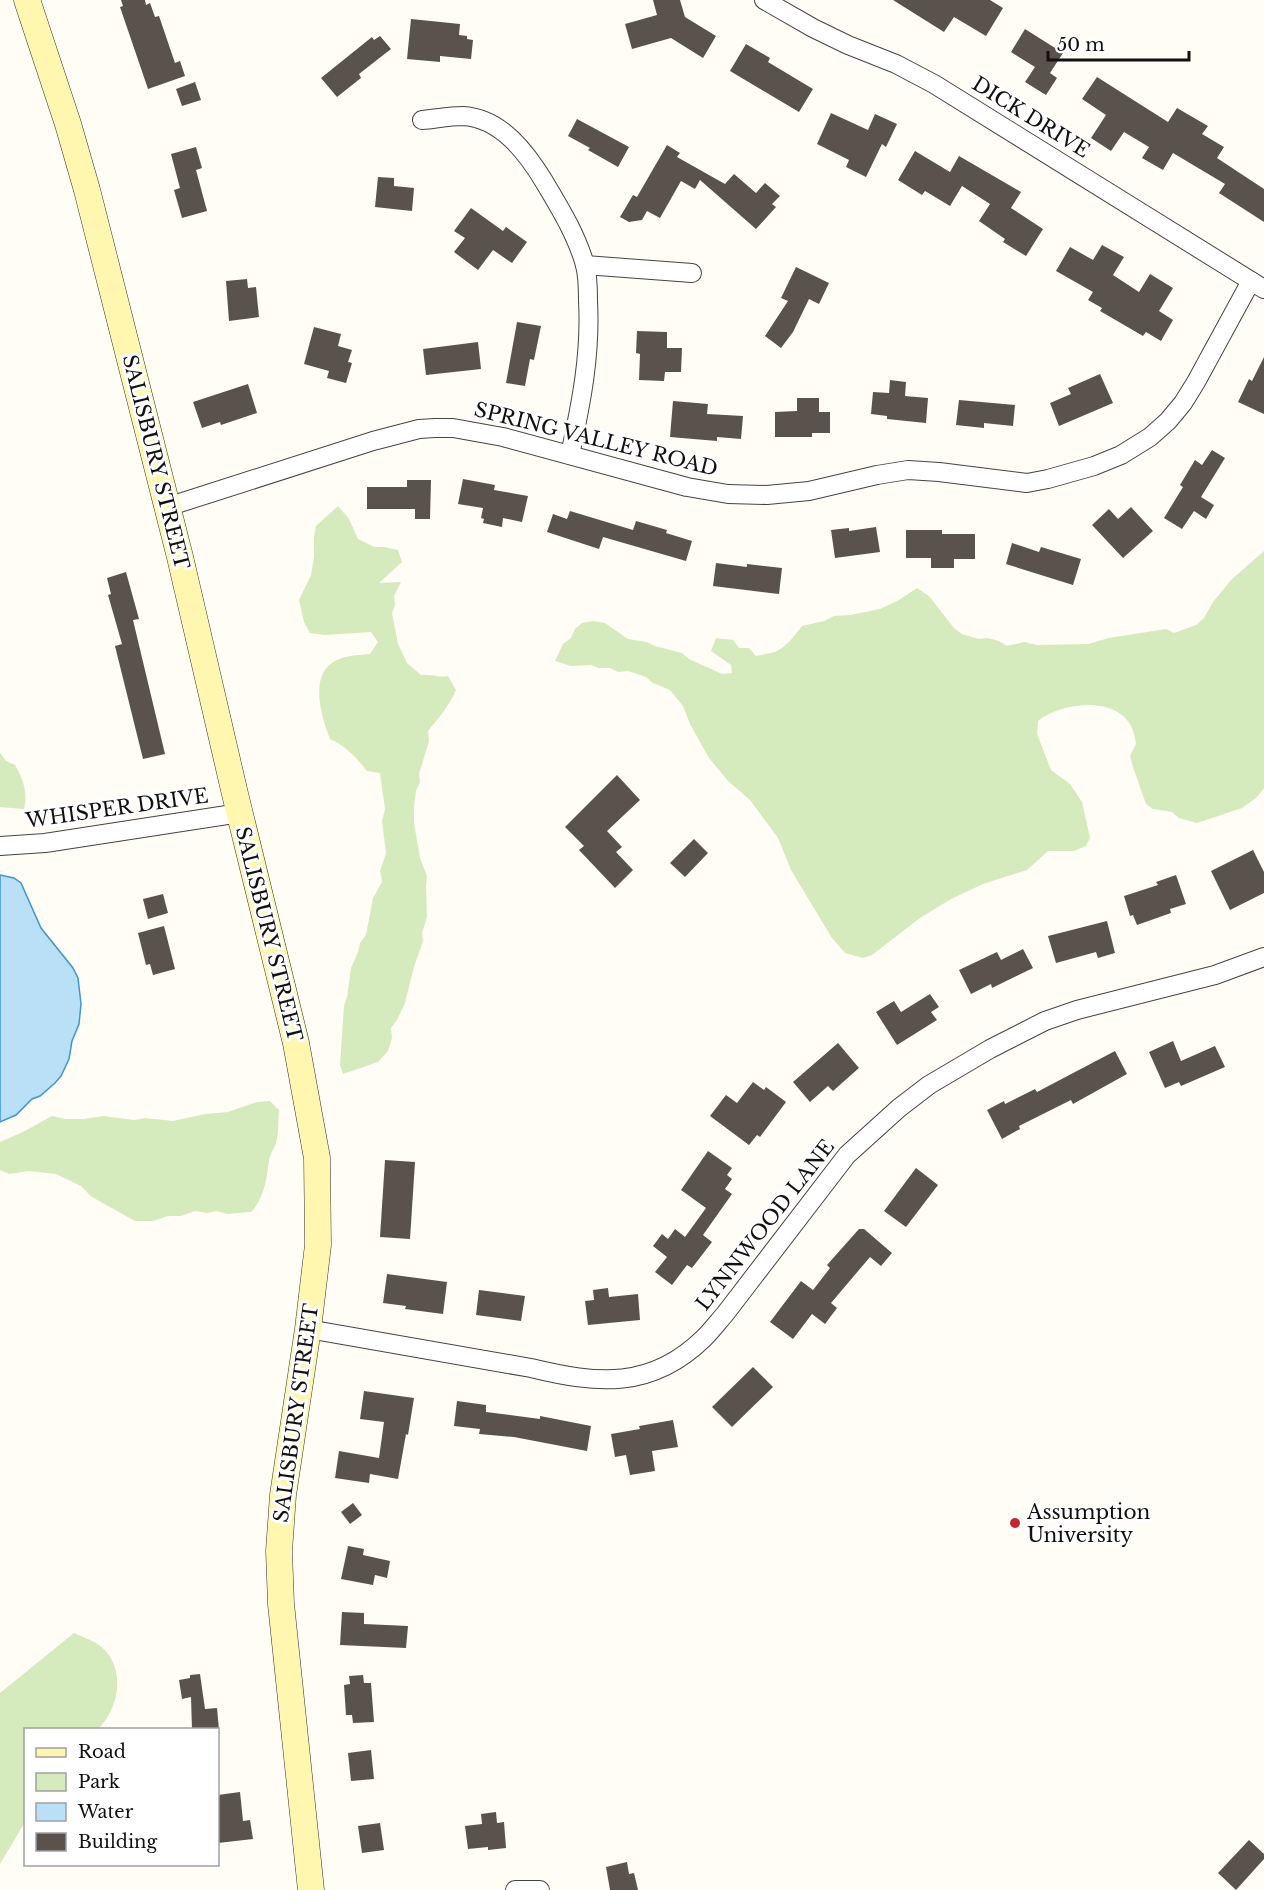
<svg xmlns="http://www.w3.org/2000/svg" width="1264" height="1890" font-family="'Libre Baskerville',serif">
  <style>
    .green { fill: #d5ebbd }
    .water { fill: #b9e0f7; stroke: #3f96cf; stroke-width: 1.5 }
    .building { fill: #5a524d }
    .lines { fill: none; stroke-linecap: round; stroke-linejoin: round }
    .minor-casing { stroke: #444; stroke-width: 20 }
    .secondary-casing { stroke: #333; stroke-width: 27 }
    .minor { stroke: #fff; stroke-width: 18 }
    .secondary { stroke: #fff6b0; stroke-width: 26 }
    .poi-dot { fill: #c4262e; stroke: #fff; stroke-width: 2 }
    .labels { text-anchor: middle; stroke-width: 6; stroke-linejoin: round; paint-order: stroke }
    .street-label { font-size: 20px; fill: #111; stroke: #fff }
    .poi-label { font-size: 20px; fill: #111; stroke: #fff; text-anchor: start }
  </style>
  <rect width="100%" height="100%" fill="#fffdf5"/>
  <g class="green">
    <path d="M338 506 349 519 358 539 374 547H384L398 550 402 562 379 583 401 582 394 596 395 605 392 613 398 644 407 663 421 675C431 674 438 678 448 676L456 690C451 703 438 719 428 731L429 741 419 774 420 782 416 791 414 807V823L420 858 427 876 426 886 427 917 422 933 423 941 414 967 405 1003 397 1020 391 1028 392 1038 388 1051 378 1062 343 1074 340 1065 344 1006 347 997 351 968 358 952 360 943 366 935 373 898 382 882 380 871 386 853 382 821 385 809 380 773 367 771C356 757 346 746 330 739 321 716 308 673 337 660 347 655 360 655 370 654L378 642 371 632 324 635 310 633 304 622 299 600 311 575 314 557V536L316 526Z"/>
    <path d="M1264 551V788L1257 797 1242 808 1197 823 1179 818 1172 812 1153 809 1146 804 1133 767 1130 756 1136 744C1135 738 1134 731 1131 726 1115 695 1060 703 1038 721L1037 734 1051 770 1070 784 1082 802 1090 838 1086 846 1074 851H1048L1027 870 983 884 951 899 920 918 872 955 863 958 845 953 832 938 791 870 778 838 750 800 728 781 709 758 690 724 683 706 670 690 653 683 646 677 628 671 618 672 610 668H599L591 665 571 666 555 661 563 644 571 638 575 629 582 623 594 621 605 623 628 639 647 642 655 646 682 653 689 659 722 674 732 673 731 665 711 651 716 638 733 640 739 648H749L756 656 775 652 782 648 790 641 802 626 824 621 834 616 850 615 880 609 899 600 917 588 929 596 954 628 962 634 979 639 988 638 999 641 1007 646 1024 642 1037 645 1088 644 1109 638 1166 629 1174 633 1196 625 1204 618 1213 602 1231 580Z"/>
    <path d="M0 753 6 761 15 765C23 779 28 792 24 809L0 807Z"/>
    <path d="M270 1101 279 1110C278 1120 279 1133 276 1143 274 1149 270 1154 269 1160 267 1178 264 1199 251 1212L227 1214 217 1211 207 1213 195 1211 181 1216H168L153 1221H135L92 1197 81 1186 56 1174 28 1171 9 1174 0 1170V1142L23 1132 52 1116 65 1119H84L103 1116 134 1120 145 1118 173 1121 205 1114 228 1112 257 1102Z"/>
    <path d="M74 1633C81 1636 89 1639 96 1643 127 1662 121 1707 98 1729L26 1730 25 1822 0 1864V1693Z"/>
  </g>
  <polygon class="water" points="0,875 14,878 21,883 41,928 73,968 78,978 81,1004 79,1024 72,1041 69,1059 61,1076 55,1083 40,1096 32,1099 16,1115 0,1122"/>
  <g class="building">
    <polygon points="121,0 145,0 146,5 150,3 155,17 159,16 175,63 180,61 185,76 148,89 120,7 123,6"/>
    <polygon points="653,0 680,0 685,17 716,36 703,58 671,38 632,49 625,24 657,15"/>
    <polygon points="893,0 990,0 1003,8 986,36 954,17 944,32"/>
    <polygon points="411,19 460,24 459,35 467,36 467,39 473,40 471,59 440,56 440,62 407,59"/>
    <polygon points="1025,29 1063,53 1050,73 1057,78 1046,95 1025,82 1035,67 1011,52"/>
    <polygon points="380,36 391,49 359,74 361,78 337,97 321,78 372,37 374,40"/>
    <polygon points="746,44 770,58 768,62 813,89 799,112 730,71"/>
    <polygon points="1097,77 1168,122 1177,108 1208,126 1202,134 1224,147 1217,158 1264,189 1264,222 1219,193 1225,184 1173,153 1163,170 1142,158 1149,147 1124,132 1111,151 1091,138 1106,115 1082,99"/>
    <polygon points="195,82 201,100 182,106 176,89"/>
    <polygon points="831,113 868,130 875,114 897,124 886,147 882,144 866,177 846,167 849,160 817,144"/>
    <polygon points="577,119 629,147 618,167 588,150 590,148 568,136"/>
    <polygon points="667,145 680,153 677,157 725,184 734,174 756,193 765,183 780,196 772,204 776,207 756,229 700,180 695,189 681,181 660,218 647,211 642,220 629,222 620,217 633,195 637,197"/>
    <polygon points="196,147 202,168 196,170 207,211 182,218 174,190 180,188 171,154"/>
    <polygon points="915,151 950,172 959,156 1021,192 1011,208 1043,229 1026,256 1003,242 1005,239 979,221 990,204 962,186 950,206 925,191 922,195 898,180"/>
    <polygon points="378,177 394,178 394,186 414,188 412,211 375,207"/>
    <polygon points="471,208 503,231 506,227 527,242 512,263 493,250 478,270 454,252 465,238 454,231"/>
    <polygon points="1102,245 1124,257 1113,275 1139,292 1150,274 1173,288 1159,311 1173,320 1161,341 1146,332 1143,336 1100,311 1102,308 1088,300 1093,292 1056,271 1070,247 1093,260"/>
    <polygon points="796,267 829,283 819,304 809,299 793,332 781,348 765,336 788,301 781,298"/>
    <polygon points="247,279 248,288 256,287 259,317 229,321 226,281"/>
    <polygon points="517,322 541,326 534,360 530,359 525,386 506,383"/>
    <polygon points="314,327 341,334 338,346 352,350 348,362 352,363 346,383 327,378 329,371 304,364"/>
    <polygon points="637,331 667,332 667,348 682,348 681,372 665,372 664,381 639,380 640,354 636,353"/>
    <polygon points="478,342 481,369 426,375 423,349"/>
    <polygon points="1264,357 1264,414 1238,402 1249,379 1252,381"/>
    <polygon points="1100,374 1113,403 1059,426 1050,403 1071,394 1068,388"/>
    <polygon points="890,380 906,382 905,396 928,398 926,423 887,419 887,416 871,414 873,392 889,393"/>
    <polygon points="248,384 257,413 221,425 220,422 202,428 193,402"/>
    <polygon points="797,398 819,398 819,412 830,412 830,433 812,433 812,437 775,437 775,412 797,411"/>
    <polygon points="959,400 1015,405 1013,426 984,423 984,428 956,425"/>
    <polygon points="673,401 708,404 707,414 743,416 741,439 717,437 717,441 670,437"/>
    <polygon points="1212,450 1225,458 1201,497 1214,505 1206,519 1194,511 1182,529 1164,518 1183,487 1180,485 1195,460 1202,465"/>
    <polygon points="463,479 495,485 494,490 528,496 522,522 503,518 502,527 483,523 484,519 481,518 483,508 458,504"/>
    <polygon points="407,480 431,480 430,519 415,519 415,509 367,509 367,487 407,487"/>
    <polygon points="1131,507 1153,531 1123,558 1092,525 1109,509 1118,519"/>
    <polygon points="570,511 633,530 636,521 667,530 666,533 692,541 686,561 603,537 599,549 547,532 553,514 567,519"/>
    <polygon points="876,527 880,552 835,558 831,530 849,528 849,531"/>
    <polygon points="906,530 942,530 942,534 975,534 975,559 954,559 954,568 931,568 931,558 906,558"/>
    <polygon points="1012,543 1039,552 1041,547 1081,559 1073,585 1006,564"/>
    <polygon points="716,563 747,567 747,564 782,568 779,594 713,586"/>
    <polygon points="126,572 139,619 133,620 165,754 143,759 115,646 122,644 108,595 111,594 107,578"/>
    <polygon points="617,775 640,800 607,831 622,847 616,852 633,870 615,888 579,850 584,846 565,827"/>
    <polygon points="694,839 708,853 685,877 670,863"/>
    <polygon points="1253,850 1264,872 1264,893 1230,910 1211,871"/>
    <polygon points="1176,875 1186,904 1170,909 1171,913 1137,925 1133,915 1130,916 1124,896 1158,885 1156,882"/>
    <polygon points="163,894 168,913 148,919 143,899"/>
    <polygon points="1107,921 1115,953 1098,958 1096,952 1056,963 1048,936"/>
    <polygon points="164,926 175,969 153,975 150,964 146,965 138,933"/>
    <polygon points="1023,949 1033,968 992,988 991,984 971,994 959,970 997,952 1001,960"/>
    <polygon points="930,994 939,1007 931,1012 937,1020 897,1045 876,1012 894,1001 901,1012"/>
    <polygon points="1173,1041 1181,1061 1215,1046 1225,1067 1181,1086 1179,1082 1165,1088 1149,1052"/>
    <polygon points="838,1043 859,1068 833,1091 828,1086 810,1102 793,1082"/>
    <polygon points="1115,1051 1127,1074 1073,1104 1071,1100 1019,1126 1020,1129 1002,1139 987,1110 1004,1101 1005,1104 1035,1089 1037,1092"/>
    <polygon points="753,1082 764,1090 766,1087 786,1102 760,1137 757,1135 749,1145 710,1116 726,1095 737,1103"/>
    <polygon points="708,1151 732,1168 727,1175 732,1179 725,1189 732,1194 703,1235 712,1242 692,1268 687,1265 672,1285 655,1272 667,1257 653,1246 662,1234 668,1239 675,1229 685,1237 706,1208 681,1190"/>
    <polygon points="385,1160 415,1162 410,1239 380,1237"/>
    <polygon points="916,1168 938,1185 906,1227 884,1211"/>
    <polygon points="859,1229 864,1229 892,1253 881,1266 870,1257 831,1303 837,1308 825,1324 812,1314 793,1339 770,1322 801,1281 813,1290 830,1268 827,1265"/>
    <polygon points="387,1274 447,1282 443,1314 405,1309 406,1306 383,1303"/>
    <polygon points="608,1288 609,1297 638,1294 640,1320 588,1325 585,1301 594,1300 593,1290"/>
    <polygon points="479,1290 525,1296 521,1321 476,1315"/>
    <polygon points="753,1367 773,1387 732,1427 712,1407"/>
    <polygon points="364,1391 414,1398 408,1435 406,1434 398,1479 370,1474 369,1483 335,1478 339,1451 379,1458 384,1422 360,1419"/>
    <polygon points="457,1401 486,1405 486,1412 540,1419 540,1416 591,1426 587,1451 514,1437 479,1434 480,1429 454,1426"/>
    <polygon points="673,1420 678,1447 652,1451 655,1471 630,1475 626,1455 615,1457 611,1434 640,1429 639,1426"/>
    <polygon points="353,1503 362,1515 350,1524 341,1512"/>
    <polygon points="348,1546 364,1549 363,1555 390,1561 387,1578 375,1575 373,1585 341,1579"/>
    <polygon points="342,1612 364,1613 364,1624 408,1626 406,1648 340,1645"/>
    <polygon points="200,1674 205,1709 217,1708 219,1730 192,1730 191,1697 182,1699 179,1680 190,1678 190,1675"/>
    <polygon points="363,1675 364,1683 371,1683 374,1722 353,1723 352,1715 346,1715 344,1685 350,1684 349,1676"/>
    <polygon points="371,1750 374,1779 351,1781 348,1753"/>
    <polygon points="240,1792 243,1821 250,1820 253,1839 218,1843 218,1795"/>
    <polygon points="496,1812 497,1823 504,1822 506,1848 488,1850 488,1847 468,1849 465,1826 482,1824 481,1814"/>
    <polygon points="380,1823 384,1850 362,1853 358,1826"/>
    <polygon points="1249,1840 1264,1854 1264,1859 1236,1890 1218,1873"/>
    <polygon points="627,1862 629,1874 634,1873 638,1890 610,1890 606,1867"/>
  </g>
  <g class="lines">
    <g class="minor-casing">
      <g id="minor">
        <polyline points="764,0 813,28 848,45 896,64 934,84 1264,289"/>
        <path d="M422 120C435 119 449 116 463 116 501 118 527 153 545 183 560 208 577 236 585 265 588 276 588 289 588 301 591 354 581 404 570 455"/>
        <polyline points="585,265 692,273"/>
        <polyline points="167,507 373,441 419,429 435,428 453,428 503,437 687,487 728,494 767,495 809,491 877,475 908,470 939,472 1027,483 1048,479 1094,466 1121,455 1150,437 1168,421 1183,403 1196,382 1251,281"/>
        <polyline points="0,846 45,843 240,813"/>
        <path d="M308 1329 531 1368C597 1384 651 1390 704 1338 711 1331 718 1322 725 1314L847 1155 899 1108 929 1085 990 1049 1045 1021 1077 1010 1215 975 1264 957"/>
        <polyline points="515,1890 540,1890"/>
      </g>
    </g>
    <g class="secondary-casing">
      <polyline id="secondary" points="27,0 68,124 87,190 180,557 235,794 296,1043 317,1158 318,1245 308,1329 283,1495 279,1551 281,1604 311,1890"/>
    </g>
    <use href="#minor" class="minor"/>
    <use href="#secondary" class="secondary"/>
  </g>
  <circle class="poi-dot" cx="1015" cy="1523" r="6"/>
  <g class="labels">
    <g class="street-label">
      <text transform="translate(1031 117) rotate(32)" y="7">DICK DRIVE</text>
      <text transform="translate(596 439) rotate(14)" y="7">SPRING VALLEY ROAD</text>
      <text transform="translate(156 462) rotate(76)" y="7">SALISBURY STREET</text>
      <text transform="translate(117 808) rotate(-8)" y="7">WHISPER DRIVE</text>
      <text transform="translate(269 934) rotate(76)" y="7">SALISBURY STREET</text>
      <text transform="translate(765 1225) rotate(-52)" y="7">LYNNWOOD LANE</text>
      <text transform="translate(296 1413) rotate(-82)" y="7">SALISBURY STREET</text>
    </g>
    <g class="poi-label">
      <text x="1027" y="1519">Assumption<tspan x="1027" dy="23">University</tspan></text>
    </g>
  </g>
  <rect x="24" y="1728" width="195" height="138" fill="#ffffff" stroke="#a0a0a0" stroke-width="1.5"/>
  <rect x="36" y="1748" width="30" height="9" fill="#fff6b0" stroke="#a0a0a0" stroke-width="1.5"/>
  <text x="78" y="1758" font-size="18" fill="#111111">Road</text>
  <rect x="36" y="1773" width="30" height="18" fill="#d5ebbd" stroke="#a0a0a0" stroke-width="1.5"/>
  <text x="78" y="1788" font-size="18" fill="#111111">Park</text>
  <rect x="36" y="1803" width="30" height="18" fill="#b9e0f7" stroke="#a0a0a0" stroke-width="1.5"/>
  <text x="78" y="1818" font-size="18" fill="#111111">Water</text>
  <rect x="36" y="1833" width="30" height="18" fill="#5a524d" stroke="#a0a0a0" stroke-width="1.5"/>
  <text x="78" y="1848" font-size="18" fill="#111111">Building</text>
  <path d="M1048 51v9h141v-9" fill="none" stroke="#111111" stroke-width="3"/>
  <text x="1057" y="51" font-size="18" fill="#111111" stroke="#ffffff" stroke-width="4.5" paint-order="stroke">50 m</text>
</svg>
